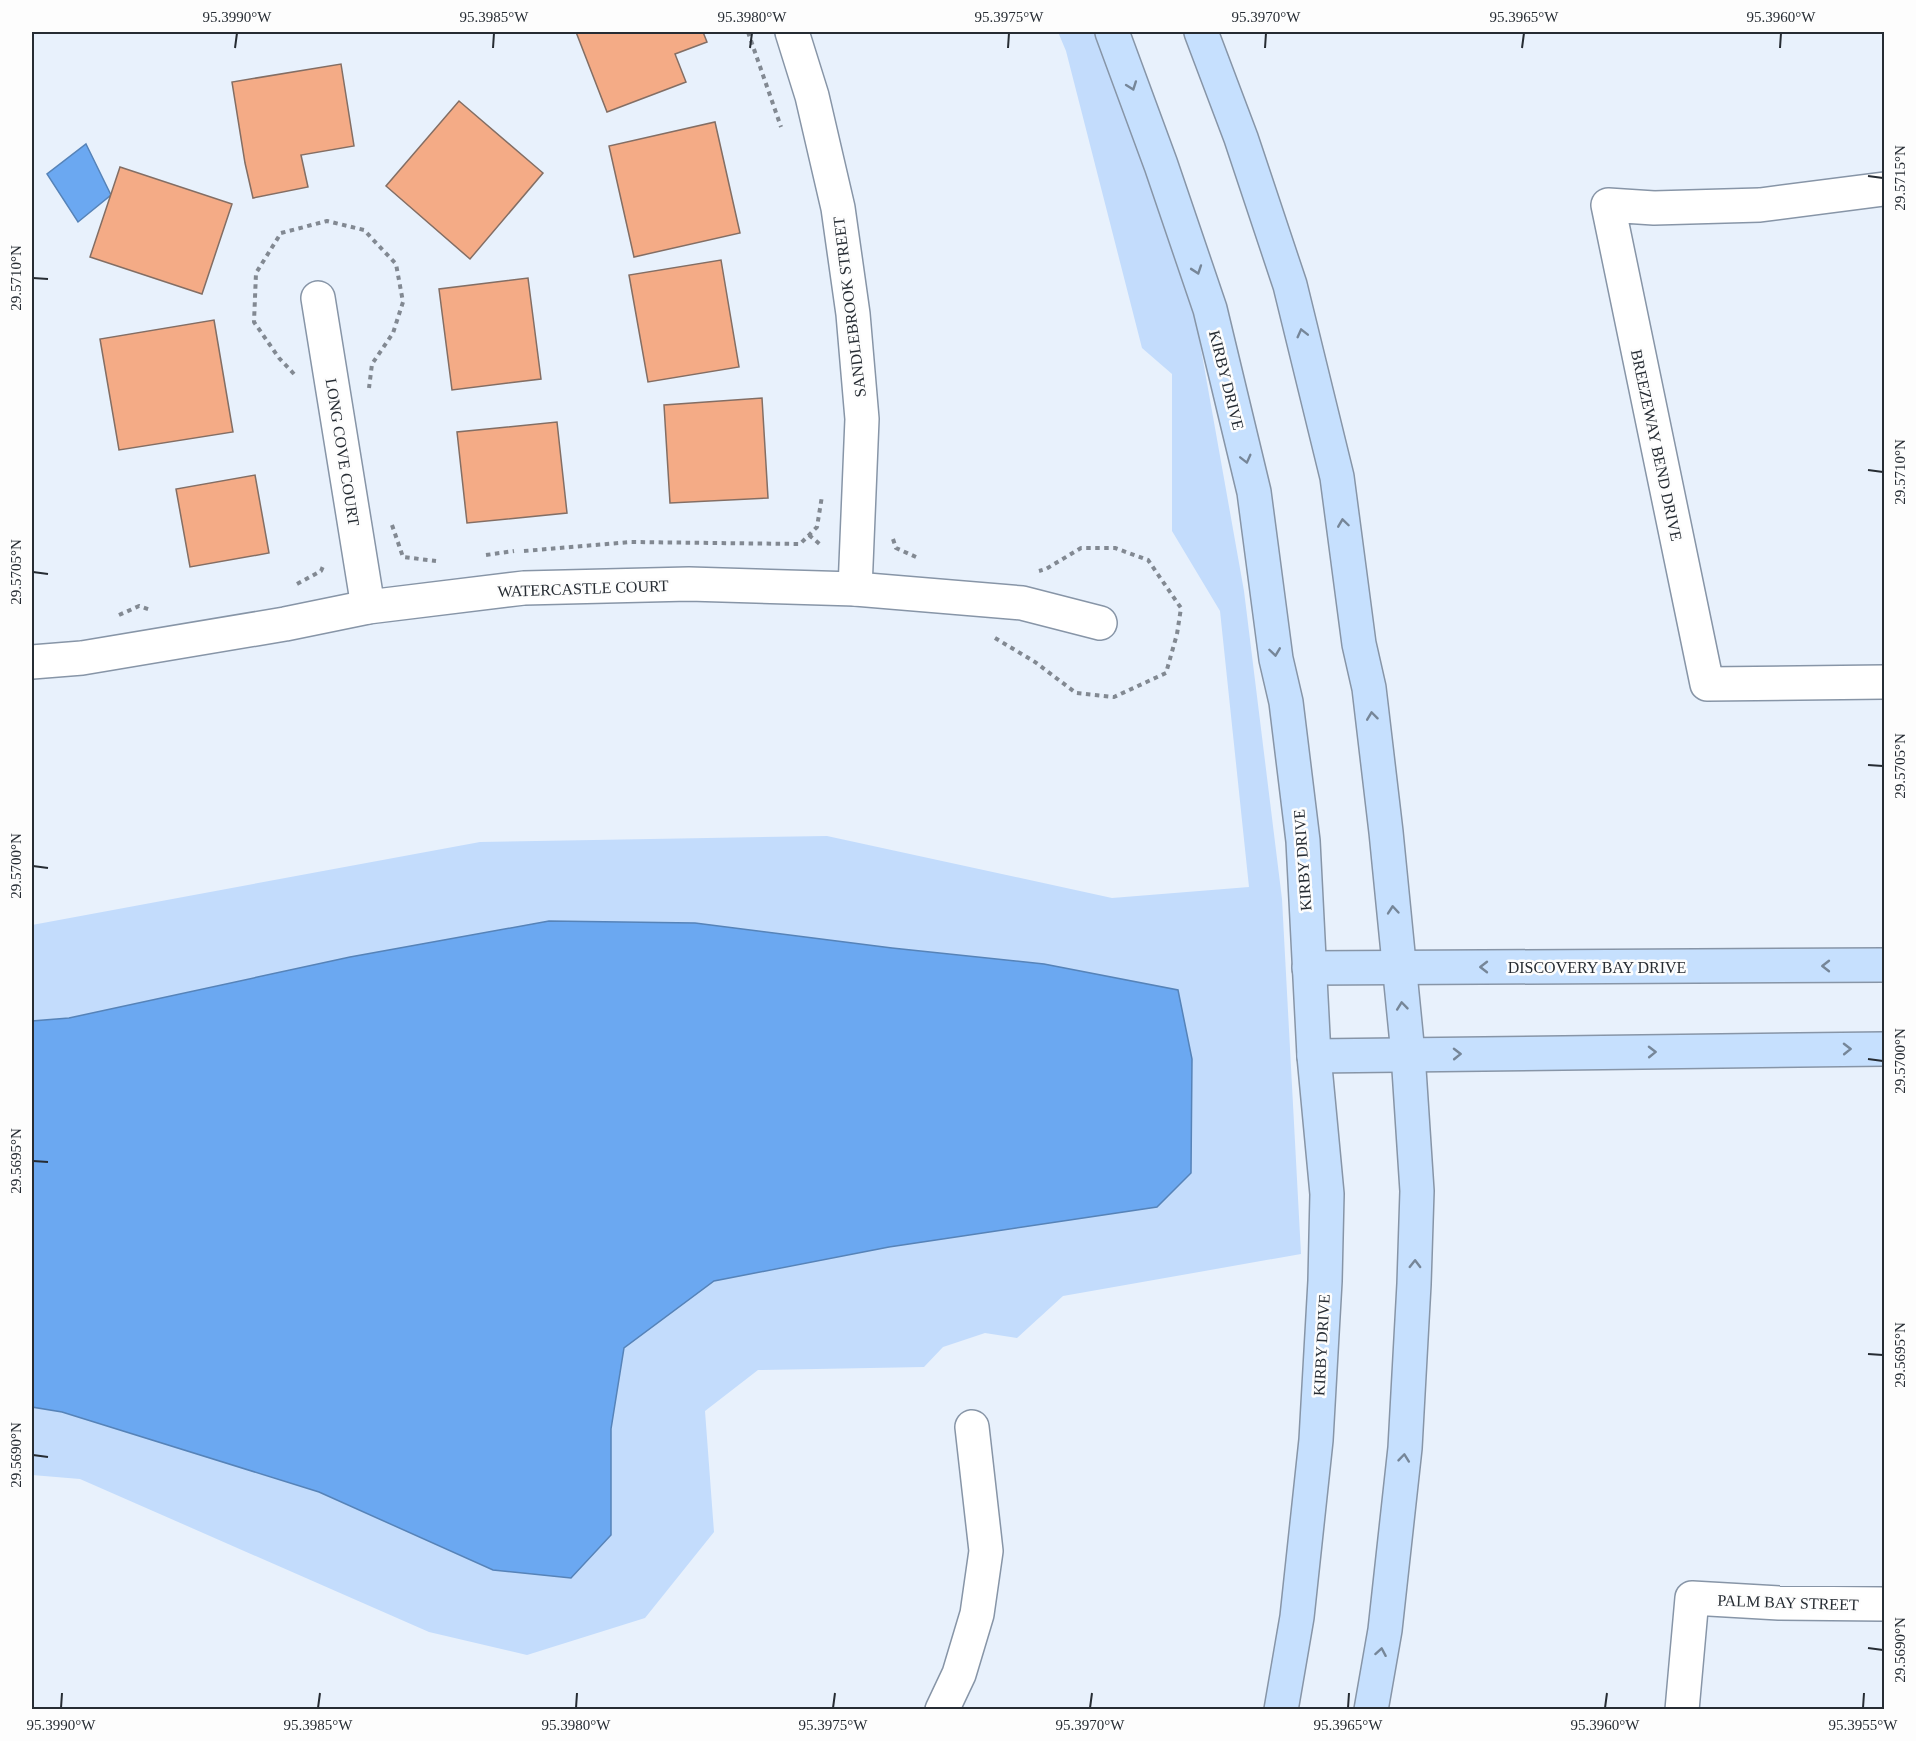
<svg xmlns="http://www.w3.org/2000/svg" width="1916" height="1741" font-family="Georgia,serif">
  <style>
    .green { fill: #c3dcfc }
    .water { fill: #6ba8f1; stroke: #5683b8; stroke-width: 1.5 }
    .building { fill: #f4ab86; stroke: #836e64; stroke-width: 1.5 }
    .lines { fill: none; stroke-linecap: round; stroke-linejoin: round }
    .street-casing { stroke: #8795a7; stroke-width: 36 }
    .secondary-casing { stroke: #8795a7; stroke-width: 36 }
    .path { stroke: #828992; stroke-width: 4; stroke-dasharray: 4.5 4.5; stroke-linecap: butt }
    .street { stroke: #fff; stroke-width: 33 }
    .secondary { stroke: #c6e0fe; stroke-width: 33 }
    .oneway { stroke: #768698 }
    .ticks { fill: none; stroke: #262c33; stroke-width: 2 }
    .labels { text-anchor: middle; stroke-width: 5; stroke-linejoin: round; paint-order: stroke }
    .street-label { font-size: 16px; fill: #262c33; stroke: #fdfdfd }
    .neatline { fill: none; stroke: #262c33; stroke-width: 2 }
    .ticks-label { font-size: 15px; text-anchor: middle; fill: #262c33 }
  </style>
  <rect width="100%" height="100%" fill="#e8f1fc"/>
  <polygon class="green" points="1058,32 1098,32 1188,276 1244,591 1282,899 1301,1254 1063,1296 1017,1338 985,1333 943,1347 924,1367 758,1370 705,1411 714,1532 645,1618 527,1655 429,1632 80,1479 32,1475 32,925 480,842 827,836 1112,898 1249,887 1220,611 1172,531 1172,374 1142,348 1066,51"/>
  <g class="water">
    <polygon points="86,144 111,195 78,222 47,174"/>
    <polygon points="549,921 695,923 892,948 1044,964 1178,990 1192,1059 1191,1173 1157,1207 889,1247 714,1281 624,1348 611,1429 611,1535 571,1578 493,1570 319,1492 62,1412 32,1407 32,1021 69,1018 350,957"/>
  </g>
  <g class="building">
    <polygon points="576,32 703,32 707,42 675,54 686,82 607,112"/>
    <polygon points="341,64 354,146 301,155 308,187 253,198 245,163 232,82"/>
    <polygon points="459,101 543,173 470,259 386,186"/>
    <polygon points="715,122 740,233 634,257 609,146"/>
    <polygon points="120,167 232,204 202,294 90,257"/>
    <polygon points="721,260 739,367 648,382 629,275"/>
    <polygon points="528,278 541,379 452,390 439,289"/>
    <polygon points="214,320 233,432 119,450 100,339"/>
    <polygon points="762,398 768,498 670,503 664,405"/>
    <polygon points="557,422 567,513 467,523 457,432"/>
    <polygon points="255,475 269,553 190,567 176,489"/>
  </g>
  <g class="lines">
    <g class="street-casing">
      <g id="street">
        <polyline points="792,32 812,96 838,208 853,314 862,419 855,589"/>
        <polyline points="1884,189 1760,205 1654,208 1608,205 1707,684 1884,682"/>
        <polyline points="318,298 368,607"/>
        <polyline points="32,662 82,658 285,624 368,607 524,588 689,584 855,589 1022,603 1100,623"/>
        <polyline points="942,1710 959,1674 977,1614 986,1551 972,1427"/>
        <polyline points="1682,1710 1692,1598 1779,1603 1884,1604"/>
      </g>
    </g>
    <g class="secondary-casing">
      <g id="secondary">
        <polyline points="1112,32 1161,165 1210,309 1254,492 1276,659 1286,702 1303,841 1314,1056 1327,1194 1325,1281 1316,1440 1297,1617 1281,1710"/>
        <polyline points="1201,32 1241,138 1290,285 1337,477 1359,644 1369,688 1386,832 1408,1054 1417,1191 1414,1284 1405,1448 1385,1630 1371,1710"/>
        <polyline points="1309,968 1884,965"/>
        <polyline points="1314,1056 1884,1049"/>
      </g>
    </g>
    <g class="path">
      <polyline points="748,32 781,127"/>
      <polyline points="294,374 279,358 254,322 256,273 281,233 327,221 364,230 396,264 403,302 393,333 372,364 369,388"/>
      <polyline points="392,525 403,557 436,561"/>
      <polyline points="809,535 822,546"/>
      <polyline points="893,539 896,548 916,557"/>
      <polyline points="524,551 631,542 800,544 817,527 822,496"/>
      <polyline points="486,555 514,551"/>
      <polyline points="297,584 321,571 324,564"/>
      <polyline points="119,615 139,606 151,610"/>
      <polyline points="995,638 1035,662 1076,693 1114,697 1166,673 1177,634 1181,608 1148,560 1115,548 1081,548 1046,569 1039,571"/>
    </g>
    <use href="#street" class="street"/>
    <use href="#secondary" class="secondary"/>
  </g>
  <defs><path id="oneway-chevron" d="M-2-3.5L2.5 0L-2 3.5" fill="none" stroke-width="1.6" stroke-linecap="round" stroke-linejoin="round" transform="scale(1.5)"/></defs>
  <g class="oneway">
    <use href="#oneway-chevron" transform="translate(1132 86) rotate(70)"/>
    <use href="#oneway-chevron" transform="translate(1197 270) rotate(71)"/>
    <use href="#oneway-chevron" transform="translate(1302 333) rotate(-104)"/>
    <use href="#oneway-chevron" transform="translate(1246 459) rotate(76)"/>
    <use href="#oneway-chevron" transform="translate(1343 523) rotate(-98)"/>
    <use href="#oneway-chevron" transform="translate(1275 652) rotate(82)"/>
    <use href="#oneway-chevron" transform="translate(1372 716) rotate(-97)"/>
    <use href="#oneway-chevron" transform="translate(1393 910) rotate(-95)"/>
    <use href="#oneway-chevron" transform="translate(1826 966) rotate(180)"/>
    <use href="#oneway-chevron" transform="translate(1484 967) rotate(180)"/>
    <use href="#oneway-chevron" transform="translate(1402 1006) rotate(-96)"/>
    <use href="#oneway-chevron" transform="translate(1847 1049) rotate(-1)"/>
    <use href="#oneway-chevron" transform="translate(1652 1052) rotate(-1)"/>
    <use href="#oneway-chevron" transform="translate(1457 1054) rotate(-1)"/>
    <use href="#oneway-chevron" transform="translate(1415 1264) rotate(-89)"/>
    <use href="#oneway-chevron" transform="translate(1404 1458) rotate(-84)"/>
    <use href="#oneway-chevron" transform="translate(1381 1652) rotate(-80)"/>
  </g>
  <path class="ticks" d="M235 48 237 33M493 48 494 33M750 48 752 33M1008 48 1009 33M1265 48 1266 33M1522 48 1524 33M1780 48 1781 33M1868 176 1883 178M33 278 48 279M1868 470 1883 472M33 572 48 574M1868 765 1883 766M33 866 48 868M1868 1059 1883 1061M33 1161 48 1162M1868 1354 1883 1355M33 1455 48 1457M1868 1648 1883 1650M61 1708 62 1693M318 1708 320 1693M576 1708 577 1693M833 1708 835 1693M1090 1708 1092 1693M1348 1708 1349 1693M1605 1708 1607 1693M1863 1708 1864 1693"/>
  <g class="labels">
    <g class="street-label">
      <text transform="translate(849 307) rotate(-97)" y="6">SANDLEBROOK STREET</text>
      <text transform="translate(1227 380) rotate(76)" y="6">KIRBY DRIVE</text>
      <text transform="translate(1657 445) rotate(78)" y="6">BREEZEWAY BEND DRIVE</text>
      <text transform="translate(343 452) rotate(81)" y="6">LONG COVE COURT</text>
      <text transform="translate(583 588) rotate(-2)" y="6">WATERCASTLE COURT</text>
      <text transform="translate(1302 860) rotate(-94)" y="6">KIRBY DRIVE</text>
      <text x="1597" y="973">DISCOVERY BAY DRIVE</text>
      <text transform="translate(1321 1345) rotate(-87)" y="6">KIRBY DRIVE</text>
      <text transform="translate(1788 1602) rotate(2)" y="6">PALM BAY STREET</text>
    </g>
  </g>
  <rect width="1916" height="1741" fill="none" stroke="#fdfdfd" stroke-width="66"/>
  <rect x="33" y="33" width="1850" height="1675" class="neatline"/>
  <g class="ticks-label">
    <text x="237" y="22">95.3990°W</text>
    <text x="494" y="22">95.3985°W</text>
    <text x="752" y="22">95.3980°W</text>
    <text x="1009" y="22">95.3975°W</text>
    <text x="1266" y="22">95.3970°W</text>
    <text x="1524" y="22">95.3965°W</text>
    <text x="1781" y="22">95.3960°W</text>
    <text transform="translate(1900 178) rotate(-90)" y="5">29.5715°N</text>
    <text transform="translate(16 278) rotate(-90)" y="5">29.5710°N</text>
    <text transform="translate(1900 472) rotate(-90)" y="5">29.5710°N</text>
    <text transform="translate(16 572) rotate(-90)" y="5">29.5705°N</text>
    <text transform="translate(1900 766) rotate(-90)" y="5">29.5705°N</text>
    <text transform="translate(16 866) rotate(-90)" y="5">29.5700°N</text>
    <text transform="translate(1900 1061) rotate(-90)" y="5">29.5700°N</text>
    <text transform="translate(16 1161) rotate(-90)" y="5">29.5695°N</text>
    <text transform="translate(1900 1355) rotate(-90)" y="5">29.5695°N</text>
    <text transform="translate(16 1455) rotate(-90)" y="5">29.5690°N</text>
    <text transform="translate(1900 1650) rotate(-90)" y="5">29.5690°N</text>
    <text x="61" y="1730">95.3990°W</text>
    <text x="318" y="1730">95.3985°W</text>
    <text x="576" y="1730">95.3980°W</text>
    <text x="833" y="1730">95.3975°W</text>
    <text x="1090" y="1730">95.3970°W</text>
    <text x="1348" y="1730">95.3965°W</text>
    <text x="1605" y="1730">95.3960°W</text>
    <text x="1863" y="1730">95.3955°W</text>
  </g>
</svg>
